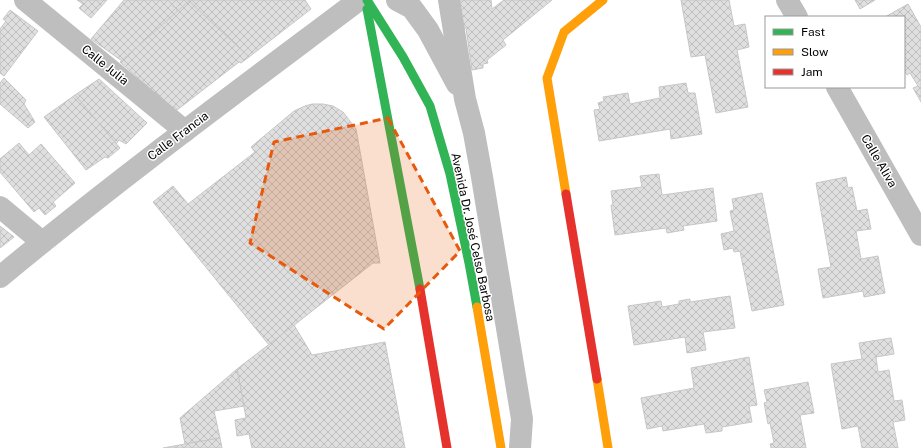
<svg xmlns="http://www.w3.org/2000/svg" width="921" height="448" font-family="'Public Sans',sans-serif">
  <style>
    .building { fill: url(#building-cross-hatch); stroke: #c7c7c7 }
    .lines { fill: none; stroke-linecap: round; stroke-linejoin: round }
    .street { stroke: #bebebe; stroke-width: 22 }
    .fast { stroke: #30b455; stroke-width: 9 }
    .slow { stroke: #ff9f0a; stroke-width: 9 }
    .jam { stroke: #e5322d; stroke-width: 9 }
    .marked { fill: #e8590c; fill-opacity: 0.2; stroke: #e8590c; stroke-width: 3; stroke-dasharray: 8 5; stroke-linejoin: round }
    .labels { text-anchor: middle; stroke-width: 3; stroke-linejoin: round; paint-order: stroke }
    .street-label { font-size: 12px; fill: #000; stroke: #fff }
  </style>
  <defs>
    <pattern id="building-cross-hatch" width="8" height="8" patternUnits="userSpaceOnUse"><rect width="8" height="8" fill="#dfdfdf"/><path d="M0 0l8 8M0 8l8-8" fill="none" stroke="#bebebe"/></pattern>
  </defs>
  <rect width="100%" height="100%" fill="#fff"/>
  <g class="building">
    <polygon points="77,0 107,0 91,18 79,8 83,4"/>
    <polygon points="124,0 168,0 178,11 122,61 91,39"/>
    <polygon points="168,0 190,0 178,11"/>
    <polygon points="190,0 305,0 311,9 249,57 189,1"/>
    <polygon points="455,0 491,0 492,9 504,0 552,0 503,40 506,45 487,60 488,63 483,64 483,68 472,70 466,28 459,28"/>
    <polygon points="681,0 729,0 734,26 745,24 749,47 737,50 748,107 716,113 705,55 691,57"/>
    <polygon points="855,0 875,0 860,9"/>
    <polygon points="189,1 249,57 241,63 239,62 177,110 175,107 172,108 120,62"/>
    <polygon points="908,4 921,27 921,102 913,88 918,86 910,73 907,75 904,70 904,17 885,17"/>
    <polygon points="10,10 38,31 4,76 0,73 0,29 6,21 3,19"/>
    <polygon points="4,78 26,100 24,104 35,122 28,128 0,104 0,83"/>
    <polygon points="99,79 147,123 126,144 119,140 116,144 75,95"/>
    <polygon points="686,83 688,93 695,93 702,134 671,139 670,129 599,141 594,110 600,109 598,103 604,101 603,97 628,93 630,104 660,98 659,87"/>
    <polygon points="75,95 120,148 108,158 105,157 86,170 44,117"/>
    <polygon points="312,104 323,104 333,106 343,112 356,129 380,263 373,263 269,345 153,202 173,186 188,204 255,152 251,147 294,111 305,106"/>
    <polygon points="19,143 29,155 41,144 75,183 53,202 56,206 45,215 39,208 34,212 0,172 0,159"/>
    <polygon points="659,174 662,195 713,188 717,221 683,226 684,230 667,233 666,228 615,235 611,205 613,205 611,191 642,187 640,176"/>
    <polygon points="846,177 848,188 852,187 857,211 867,209 871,229 856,231 861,259 878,256 885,293 864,297 863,291 823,298 818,269 831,267 816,183"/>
    <polygon points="762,193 784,305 752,311 740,251 734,252 733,248 724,250 721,234 734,231 730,211 734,210 732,199"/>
    <polygon points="0,226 14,237 0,248"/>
    <polygon points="730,296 735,328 703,332 706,350 687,353 685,337 634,345 628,306 661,301 662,307 679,304 679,301 690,299 690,302"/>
    <polygon points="294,325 312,355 385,342 405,448 252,448 249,434 237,436 235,420 246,418 237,369"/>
    <polygon points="891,338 894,354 876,357 878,372 889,370 894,401 902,400 905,420 893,422 898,448 862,448 858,426 842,429 831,364 862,359 859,343"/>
    <polygon points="749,357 757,405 749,406 752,422 722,427 722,431 706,433 704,424 663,431 662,426 647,429 641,398 694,388 691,368"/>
    <polygon points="237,369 244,406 214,411 220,438 185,444 180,418"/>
    <polygon points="808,382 814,413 800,415 806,448 771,448 770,444 774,443 770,423 768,424 764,403 767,402 764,390"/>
    <polygon points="220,438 222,448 163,448 185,444"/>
  </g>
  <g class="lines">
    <g class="street">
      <polyline points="25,0 185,131"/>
      <polyline points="397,0 412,8 428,30 457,84"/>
      <polyline points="449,0 465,99 474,133 482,177 522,419 520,448"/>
      <polyline points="787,0 797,17"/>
      <polyline points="837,87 921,235"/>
      <polyline points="0,207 42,242"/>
      <path d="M0 277C117 180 238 91 359 0"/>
    </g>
    <g class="fast">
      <polyline points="367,0 403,57 430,106 450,174 469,263 477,307"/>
      <polyline points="367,9 420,289"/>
    </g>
    <g class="slow">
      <polyline points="566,194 547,78 564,32 603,0"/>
      <polyline points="477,307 501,448"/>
      <polyline points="597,379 608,448"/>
    </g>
    <g class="jam">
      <polyline points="566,194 597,379"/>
      <polyline points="420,289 447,448"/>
    </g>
  </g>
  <path class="marked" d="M388 118 460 251 384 329 250 243 274 142Z"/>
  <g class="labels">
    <g class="street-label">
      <text transform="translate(105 65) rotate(39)" y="4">Calle Julia</text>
      <text transform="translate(178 136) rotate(-37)" y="4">Calle Francia</text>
      <text transform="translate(879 161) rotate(60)" y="4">Calle Aliva</text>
      <text transform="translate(473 237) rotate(78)" y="4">Avenida Dr. José Celso Barbosa</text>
    </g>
  </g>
  <rect x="765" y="16" width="140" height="72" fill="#ffffff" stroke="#999999"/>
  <rect x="773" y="29" width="20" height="6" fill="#30b455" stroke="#999999"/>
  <text x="801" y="36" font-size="12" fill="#000000">Fast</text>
  <rect x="773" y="49" width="20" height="6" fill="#ff9f0a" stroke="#999999"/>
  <text x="801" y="56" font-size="12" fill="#000000">Slow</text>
  <rect x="773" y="69" width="20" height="6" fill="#e5322d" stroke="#999999"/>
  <text x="801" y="76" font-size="12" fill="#000000">Jam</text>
</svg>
